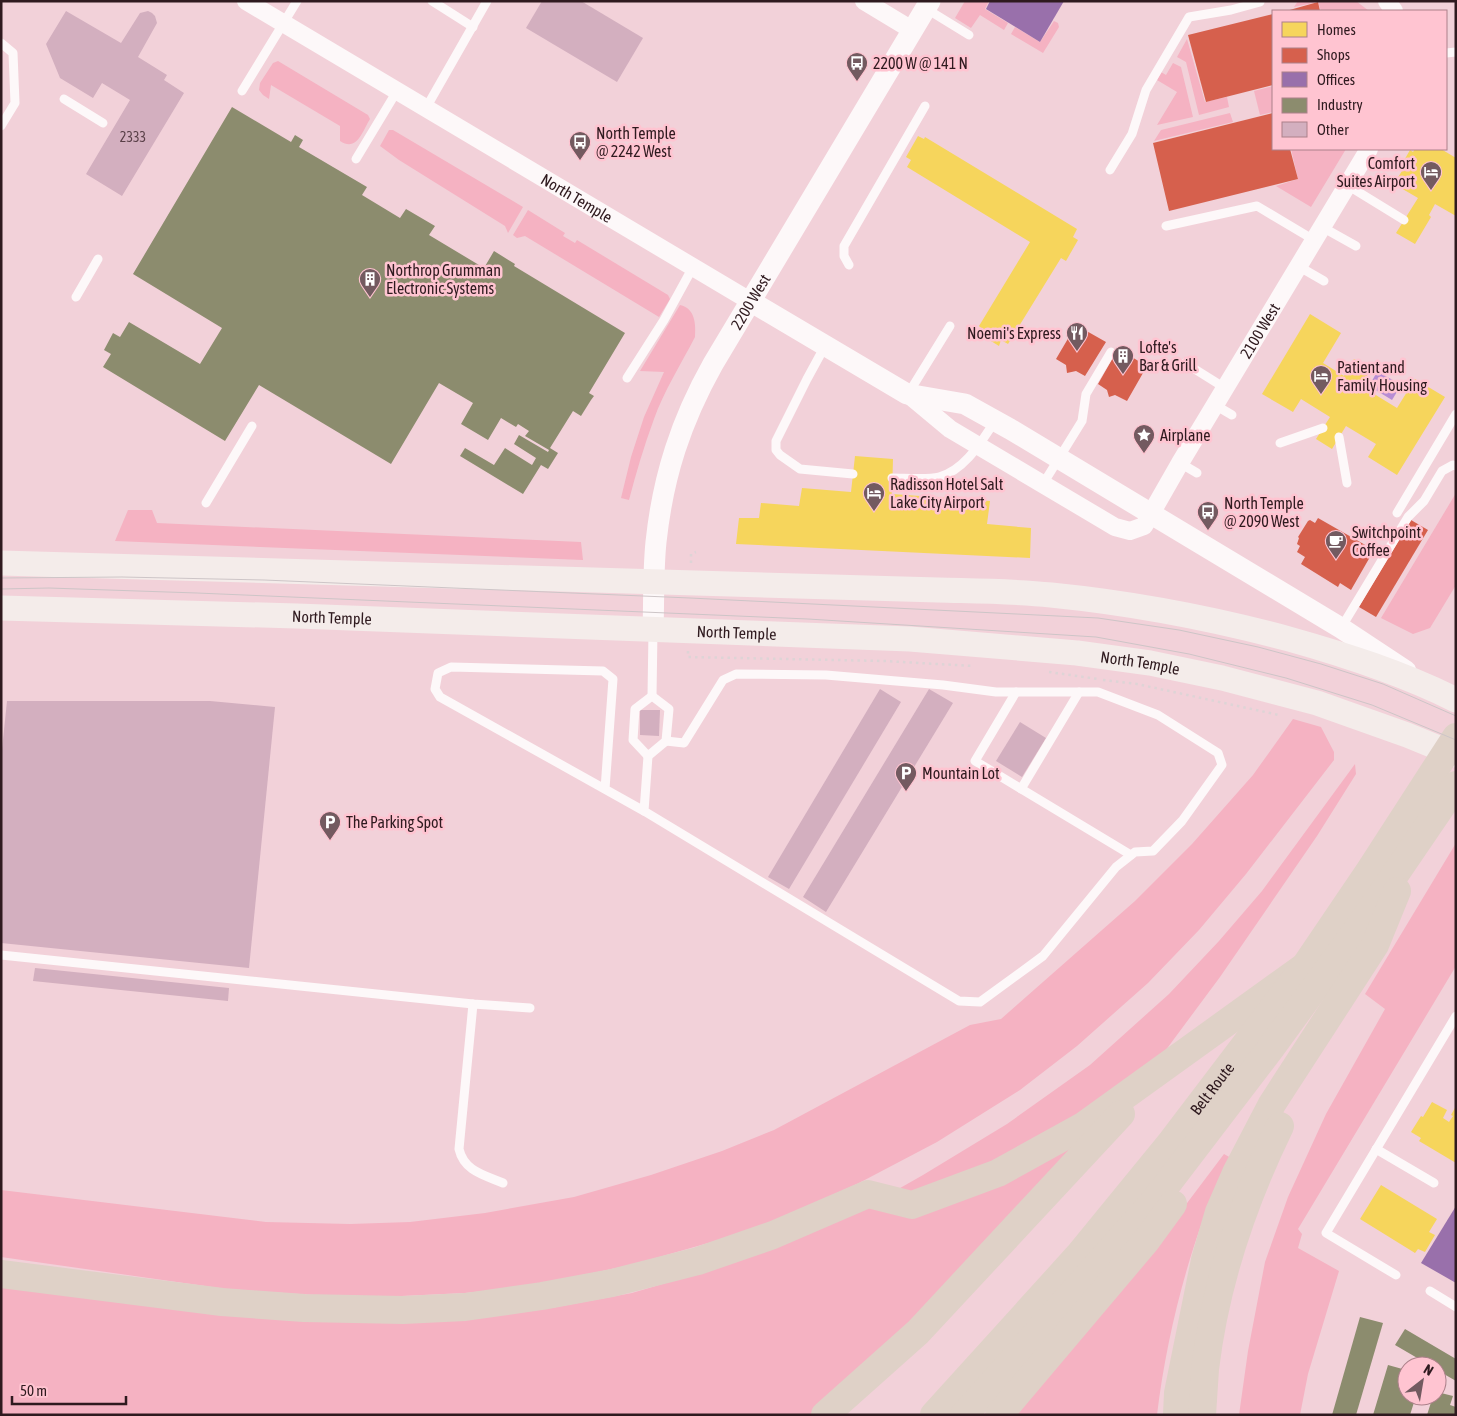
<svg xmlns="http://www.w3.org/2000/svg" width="1457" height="1416" font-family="'Asap Condensed',sans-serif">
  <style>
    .green { fill: #f5b2c2 }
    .water { fill: #b78cd4 }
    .homes { fill: #f6d55c }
    .shops { fill: #d6604d }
    .offices { fill: #9970ab }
    .industry { fill: #8c8c6e }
    .building { fill: #d3afbf }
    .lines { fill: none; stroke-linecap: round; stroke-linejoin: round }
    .path { stroke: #ded4d6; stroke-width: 2.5; stroke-dasharray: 2.5 4; stroke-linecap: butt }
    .service { stroke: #fdf8f9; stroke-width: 9 }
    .minor { stroke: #fdf8f9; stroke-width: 18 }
    .tertiary { stroke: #fdf8f9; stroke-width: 21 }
    .secondary { stroke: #f4ecea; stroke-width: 25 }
    .motorway { stroke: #dfd1c7; stroke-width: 28 }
    .tram { stroke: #cdc5c7; stroke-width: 1 }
    .labels { text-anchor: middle; stroke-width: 5; stroke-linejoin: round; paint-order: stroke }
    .number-label { font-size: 14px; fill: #583f47 }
    .poi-label { font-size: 16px; fill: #2f1a1f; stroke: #ffc4d1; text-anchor: start }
    .street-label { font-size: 16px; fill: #2f1a1f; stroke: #ffc4d1 }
  </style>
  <rect width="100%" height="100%" fill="#f2d1d9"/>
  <g class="green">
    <polygon points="965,1 989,1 985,9 1008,23 1004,30 980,15 971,28 955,18"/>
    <polygon points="1298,1 1356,1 1369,11 1321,11 1318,2 1294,7"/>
    <polygon points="1054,21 1058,23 1059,27 1043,53 1011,34 1015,27 1040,42"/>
    <polygon points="1187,39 1205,102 1227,97 1229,107 1199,115 1186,62 1177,57"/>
    <path d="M278 61 368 115 370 119C362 132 357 152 340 141V126L271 85 269 99 263 95 259 90 260 83 273 63Z"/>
    <polygon points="1173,63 1181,67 1193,117 1157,125 1177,92 1157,80 1161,72 1166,75"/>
    <polygon points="1273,86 1273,112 1260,115 1254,91"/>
    <polygon points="1230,113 1233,122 1154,141 1161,130"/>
    <polygon points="389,130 393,130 523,207 508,233 505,226 399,160 380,146"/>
    <polygon points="1291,149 1346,149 1311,207 1276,186 1298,179"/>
    <polygon points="528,210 565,233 563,236 575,243 577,240 668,295 670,299 659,317 525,236 517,238 513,235"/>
    <path d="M680 305C695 308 696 324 695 337 681 364 664 391 654 419 644 446 636 473 629 500L621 498 631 457 644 417 664 372 640 371Z"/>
    <polygon points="1456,493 1456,585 1430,628 1413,634 1381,618"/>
    <polygon points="128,510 152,510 157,523 581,542 583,560 115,541"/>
    <polygon points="1293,719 1321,727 1334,752 1334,760 1246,874 1199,930 1148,983 1077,1046 1020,1090 937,1142 859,1183 787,1216 736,1235 635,1264 532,1286 465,1293 359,1298 226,1289 1,1257 1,1190 266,1222 350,1224 410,1222 485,1213 574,1197 651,1175 722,1151 774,1130 970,1025 1001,1019 1135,901 1192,844 1253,775"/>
    <polygon points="1355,764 1356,774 1317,836 1220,977 1151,1070 948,1285 813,1415 1,1415 1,1283 551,1308 632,1293 730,1264 872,1204 923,1175 1007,1124 1090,1065 1169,994 1219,941 1262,891"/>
    <polygon points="1456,843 1456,966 1298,1229 1302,1234 1298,1248 1339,1271 1308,1374 1300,1415 1239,1415 1248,1351 1265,1262 1288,1197 1326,1114 1385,1009 1365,994"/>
    <path d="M1224 1154 1231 1158C1222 1178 1211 1197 1204 1217 1181 1280 1165 1349 1157 1415H1013L1163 1235Z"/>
  </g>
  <polygon class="water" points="1377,372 1380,373 1400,384 1400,387 1392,400 1369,386"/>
  <g class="homes">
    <polygon points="918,136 924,139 925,137 1077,229 1073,237 1078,240 1066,261 1061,258 1008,344 1001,340 999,346 978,333 981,328 979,326 1030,242 907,167 911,160 906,157"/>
    <polygon points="1415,149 1441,149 1456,158 1456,216 1435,204 1429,215 1431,217 1415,244 1396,233 1418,198 1394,184 1405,166 1402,164 1410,150 1413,152"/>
    <polygon points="1310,314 1341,333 1323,363 1344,376 1354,359 1371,369 1361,386 1397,408 1415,379 1445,397 1397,475 1368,457 1376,444 1346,426 1332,449 1316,439 1330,417 1301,399 1293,412 1262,394"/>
    <polygon points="855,456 893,459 892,494 990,501 987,524 1031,528 1030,558 736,544 739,518 759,518 761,503 799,506 802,488 851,492"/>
    <polygon points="1432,1102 1447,1110 1443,1118 1449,1122 1453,1116 1451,1115 1456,1106 1456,1163 1419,1141 1421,1138 1411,1132 1421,1116 1423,1117"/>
    <polygon points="1381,1185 1437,1219 1429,1232 1435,1235 1425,1252 1418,1249 1415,1253 1360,1219"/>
  </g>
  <g class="shops">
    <polygon points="1318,2 1320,11 1286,11"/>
    <polygon points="1273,14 1273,85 1206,102 1188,35"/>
    <polygon points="1273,113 1273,149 1290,149 1298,179 1169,211 1153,143"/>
    <polygon points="1076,325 1106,342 1085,376 1076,371 1067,373 1066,365 1056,359"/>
    <polygon points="1118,349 1147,366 1127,401 1115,395 1109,397 1107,390 1098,384"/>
    <polygon points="1318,518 1374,550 1351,590 1340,583 1338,587 1301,564 1305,557 1297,552 1300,546 1297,544 1299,538 1298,537 1308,521 1310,520 1315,523"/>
    <polygon points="1411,520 1428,530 1376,617 1359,607"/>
  </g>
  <g class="offices">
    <polygon points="990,1 1064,1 1040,42 986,9"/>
    <polygon points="1456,1206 1456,1283 1421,1263"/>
  </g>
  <g class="industry">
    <polygon points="232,107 291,142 295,135 303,140 299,147 367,187 362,195 400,218 406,209 435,226 429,235 484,268 494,251 515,264 514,266 625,333 589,393 594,396 591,400 581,416 573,411 550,448 558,453 548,469 541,465 523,494 460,456 465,448 494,465 505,448 532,465 536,458 514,444 519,435 548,452 549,450 525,436 529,431 518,424 516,427 501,418 488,440 461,424 473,403 439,383 391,464 259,385 225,441 103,367 111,354 104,350 113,333 120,337 129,322 200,364 222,328 133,274"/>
    <polygon points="1360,1317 1383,1323 1356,1415 1332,1415"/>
    <polygon points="1405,1329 1456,1359 1456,1381 1437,1370 1437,1366 1431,1366 1395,1345"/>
    <polygon points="1388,1365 1406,1370 1404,1377 1407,1378 1407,1396 1416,1396 1410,1415 1373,1415"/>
    <polygon points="1437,1392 1453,1396 1450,1405 1456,1407 1456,1415 1427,1415 1433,1396 1437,1396"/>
  </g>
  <g class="building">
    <polygon points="542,1 581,1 643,38 617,82 526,28"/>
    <polygon points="66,11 121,43 140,13 148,11 152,13 155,16 157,23 138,57 167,75 164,80 184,93 122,196 86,174 130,100 102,83 93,98 60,78 46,44"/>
    <polygon points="880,689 901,702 789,889 768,877"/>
    <polygon points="929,689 953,703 826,912 803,897"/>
    <polygon points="7,701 210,701 275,707 249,968 1,943 1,759"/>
    <polygon points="640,710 660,710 659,736 640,735"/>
    <polygon points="1020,722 1046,738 1022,777 996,761"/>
    <polygon points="35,968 229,988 228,1001 33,981"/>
  </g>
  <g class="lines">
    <g class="path">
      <polyline points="691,563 691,554 696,552"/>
      <polyline points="688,651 688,657 884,661 973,666"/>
      <polyline points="1049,672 1098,679"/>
      <polyline points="1103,680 1137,684 1279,715"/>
    </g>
    <g class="service">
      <polyline points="432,1 473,27"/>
      <polyline points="925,8 969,35"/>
      <polyline points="1,43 13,53 15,103 1,126"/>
      <polyline points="1446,53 1456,52"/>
      <polyline points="242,91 297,1"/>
      <polyline points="64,99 103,123"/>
      <polyline points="426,108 487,1"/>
      <polyline points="356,159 397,91"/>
      <polyline points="1110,170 1132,134 1146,90 1189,17 1231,10 1260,2"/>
      <polyline points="1347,185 1404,220"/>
      <polyline points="1166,226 1257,206 1314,240"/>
      <polyline points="1322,227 1356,246"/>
      <polyline points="849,265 844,256 844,246 925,106"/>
      <polyline points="1298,266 1324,281"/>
      <polyline points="76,297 98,259"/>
      <polyline points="825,346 807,379 776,441 776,450 780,455 800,469 853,474"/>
      <polyline points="1185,363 1225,388"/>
      <polyline points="627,378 664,320 693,267"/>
      <polyline points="908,394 950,326"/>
      <polyline points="1215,405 1232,415"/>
      <polyline points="1339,437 1347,483"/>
      <polyline points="1280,443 1323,428"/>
      <polyline points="1180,463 1197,473"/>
      <path d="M892 478C904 478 929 480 939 477 965 470 981 442 995 421"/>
      <polyline points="1043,484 1082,421 1086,394 1111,352"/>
      <polyline points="206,503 252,426"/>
      <polyline points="1397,513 1456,414"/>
      <polyline points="1341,628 1408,517 1424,501 1442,471 1453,465 1456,466"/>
      <polyline points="1016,692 975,761 1131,855"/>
      <polygon points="652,696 669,709 666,741 648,756 633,740 635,709"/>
      <polyline points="652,696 653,631"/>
      <polyline points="648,756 644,811 959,1001 980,1002 1043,956 1116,867 1135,852 1153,851 1182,821 1222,765 1218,753 1158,715 1098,692 996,692 943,685 826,675 736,674 723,680 684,743 666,741"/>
      <polyline points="605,789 613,679 603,671 451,667 438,673 435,689 440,697 644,811"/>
      <polyline points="1021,789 1079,692"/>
      <polyline points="1,955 473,1004 530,1008"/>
      <path d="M473 1004 459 1149C464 1171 484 1175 503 1183"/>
      <polyline points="1376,1149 1434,1183"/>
      <polyline points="1396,1275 1326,1233 1456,1016"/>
      <polyline points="1430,1291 1456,1307"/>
    </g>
    <g class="minor">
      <path id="s1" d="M246 1 750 301"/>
      <polyline points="864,1 912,30"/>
      <polyline points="1387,1 1394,11"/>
      <path id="s2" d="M908 394 950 429 1115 527 1130 531 1144 526 1180 463 1369 149"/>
    </g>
    <g class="tertiary">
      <polyline points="750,301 907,394 965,404 1010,429 1341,628 1406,671"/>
      <path id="s3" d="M653 630C654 601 653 571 656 542 663 476 681 421 713 364L930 1"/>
    </g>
    <g class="secondary">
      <path d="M1 563 938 590C975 591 1014 591 1051 595 1131 603 1211 618 1289 639 1346 655 1402 673 1456 700"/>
      <path id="s4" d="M1 608 297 616 910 639 1077 653 1150 663 1222 678 1317 703 1407 735 1456 755"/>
    </g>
    <g class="motorway">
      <polyline points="1,1274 222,1302 304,1308 403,1310 465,1307 542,1296 612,1283 698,1261 773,1235 868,1194 912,1205 998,1173 1083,1126 1305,966"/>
      <polyline points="825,1415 918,1332 1121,1114"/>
      <path id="s5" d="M934 1415 1078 1256 1172 1141 1305 966 1370 870 1456 737"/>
      <polyline points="964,1415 1155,1200 1271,1048 1364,920 1456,785"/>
      <polyline points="999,1415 1146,1241 1173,1204"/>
      <polyline points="1177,1415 1178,1393 1205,1260 1219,1212 1236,1173 1272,1104 1375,945 1397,891"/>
      <path d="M1202 1415C1203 1400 1204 1384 1205 1369 1215 1285 1243 1202 1280 1126"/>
    </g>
    <g class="tram">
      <polyline points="1,578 122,577 264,580 690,598 1098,618 1179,630 1258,647 1321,664 1383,684 1456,716"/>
      <polyline points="1,589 49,588 197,593 808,619 1096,637 1189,654 1286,678 1372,705 1456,740"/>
    </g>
  </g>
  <defs>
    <g id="bus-pin" transform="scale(1.125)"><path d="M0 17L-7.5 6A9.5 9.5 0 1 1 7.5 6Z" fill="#735a60" stroke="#ffc4d1"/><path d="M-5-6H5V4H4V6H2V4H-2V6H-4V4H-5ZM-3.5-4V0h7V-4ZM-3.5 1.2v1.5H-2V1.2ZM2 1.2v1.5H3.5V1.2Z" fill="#fff"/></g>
    <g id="hotel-pin" transform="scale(1.125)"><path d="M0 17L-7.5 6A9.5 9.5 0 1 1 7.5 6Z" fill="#735a60" stroke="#ffc4d1"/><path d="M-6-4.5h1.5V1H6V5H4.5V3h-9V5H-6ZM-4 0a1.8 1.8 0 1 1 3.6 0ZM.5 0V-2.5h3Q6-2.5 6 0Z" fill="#fff"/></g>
    <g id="building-pin" transform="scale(1.125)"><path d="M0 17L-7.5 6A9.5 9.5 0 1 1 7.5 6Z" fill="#735a60" stroke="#ffc4d1"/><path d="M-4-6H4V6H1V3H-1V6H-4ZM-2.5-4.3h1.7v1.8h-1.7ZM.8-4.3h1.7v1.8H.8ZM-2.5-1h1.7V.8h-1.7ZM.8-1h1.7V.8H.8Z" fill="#fff"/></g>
    <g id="restaurant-pin" transform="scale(1.125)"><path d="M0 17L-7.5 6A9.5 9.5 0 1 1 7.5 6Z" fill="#735a60" stroke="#ffc4d1"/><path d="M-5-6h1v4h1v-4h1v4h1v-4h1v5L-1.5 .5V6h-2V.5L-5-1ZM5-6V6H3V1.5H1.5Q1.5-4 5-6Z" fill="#fff"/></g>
    <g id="sight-pin" transform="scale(1.125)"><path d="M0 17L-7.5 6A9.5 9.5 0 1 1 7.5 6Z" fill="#735a60" stroke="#ffc4d1"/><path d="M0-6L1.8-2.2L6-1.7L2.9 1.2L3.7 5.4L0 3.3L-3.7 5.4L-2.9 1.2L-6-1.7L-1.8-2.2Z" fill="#fff"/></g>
    <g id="cafe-pin" transform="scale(1.125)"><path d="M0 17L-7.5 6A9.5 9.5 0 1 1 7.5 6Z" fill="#735a60" stroke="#ffc4d1"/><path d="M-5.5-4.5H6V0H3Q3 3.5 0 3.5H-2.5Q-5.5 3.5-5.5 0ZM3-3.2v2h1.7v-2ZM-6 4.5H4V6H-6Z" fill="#fff"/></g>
    <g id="parking-pin" transform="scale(1.125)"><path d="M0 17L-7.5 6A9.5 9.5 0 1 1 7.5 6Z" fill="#735a60" stroke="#ffc4d1"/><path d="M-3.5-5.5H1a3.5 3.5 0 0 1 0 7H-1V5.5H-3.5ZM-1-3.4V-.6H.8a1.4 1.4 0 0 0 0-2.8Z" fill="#fff"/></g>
  </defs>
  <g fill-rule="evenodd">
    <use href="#bus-pin" x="857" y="63"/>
    <use href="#bus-pin" x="580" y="142"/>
    <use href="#hotel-pin" x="1431" y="172"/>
    <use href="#building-pin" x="370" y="279"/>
    <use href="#restaurant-pin" x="1077" y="333"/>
    <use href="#building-pin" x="1123" y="356"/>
    <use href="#hotel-pin" x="1321" y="376"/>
    <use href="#sight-pin" x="1144" y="435"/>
    <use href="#hotel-pin" x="874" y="493"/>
    <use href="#bus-pin" x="1208" y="512"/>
    <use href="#cafe-pin" x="1336" y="541"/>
    <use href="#parking-pin" x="906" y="773"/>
    <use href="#parking-pin" x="330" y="822"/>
  </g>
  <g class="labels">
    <g class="number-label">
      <text x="133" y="142">2333</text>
    </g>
    <g class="poi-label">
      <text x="873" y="69">2200 W @ 141 N</text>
      <text x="596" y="139">North Temple<tspan x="596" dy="18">@ 2242 West</tspan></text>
      <text x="1415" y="169" text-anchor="end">Comfort<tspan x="1415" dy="18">Suites Airport</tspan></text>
      <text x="386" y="276">Northrop Grumman<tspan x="386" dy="18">Electronic Systems</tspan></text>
      <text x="1061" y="339" text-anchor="end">Noemi's Express</text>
      <text x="1139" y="353">Lofte's<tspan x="1139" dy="18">Bar &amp; Grill</tspan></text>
      <text x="1337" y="373">Patient and<tspan x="1337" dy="18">Family Housing</tspan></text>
      <text x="1160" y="441">Airplane</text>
      <text x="890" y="490">Radisson Hotel Salt<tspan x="890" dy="18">Lake City Airport</tspan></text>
      <text x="1224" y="509">North Temple<tspan x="1224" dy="18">@ 2090 West</tspan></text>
      <text x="1352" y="538">Switchpoint<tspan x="1352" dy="18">Coffee</tspan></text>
      <text x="922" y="779">Mountain Lot</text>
      <text x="346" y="828">The Parking Spot</text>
    </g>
    <g class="street-label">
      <text dy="6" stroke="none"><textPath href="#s1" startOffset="385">North Temple</textPath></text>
      <text dy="6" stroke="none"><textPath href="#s3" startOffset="349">2200 West</textPath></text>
      <text dy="6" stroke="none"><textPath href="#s2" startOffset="504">2100 West</textPath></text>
      <text dy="6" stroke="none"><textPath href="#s4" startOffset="331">North Temple</textPath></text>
      <text dy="6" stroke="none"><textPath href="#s4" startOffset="736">North Temple</textPath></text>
      <text dy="6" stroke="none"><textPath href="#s4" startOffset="1141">North Temple</textPath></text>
      <text dy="6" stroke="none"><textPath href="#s5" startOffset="429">Belt Route</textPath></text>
    </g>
  </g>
  <rect width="1457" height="1416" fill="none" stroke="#2f1a1f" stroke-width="5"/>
  <rect x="1272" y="10" width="175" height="140" fill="#ffc4d1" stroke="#ac808a"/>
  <rect x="1282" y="22" width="25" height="15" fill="#f6d55c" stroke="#ac808a"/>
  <text x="1317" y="35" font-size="15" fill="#2f1a1f">Homes</text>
  <rect x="1282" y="48" width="25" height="15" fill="#d6604d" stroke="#ac808a"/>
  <text x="1317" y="60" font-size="15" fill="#2f1a1f">Shops</text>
  <rect x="1282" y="72" width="25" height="15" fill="#9970ab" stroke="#ac808a"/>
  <text x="1317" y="85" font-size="15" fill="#2f1a1f">Offices</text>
  <rect x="1282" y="98" width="25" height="15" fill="#8c8c6e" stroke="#ac808a"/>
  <text x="1317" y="110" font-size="15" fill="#2f1a1f">Industry</text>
  <rect x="1282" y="122" width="25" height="15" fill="#d3afbf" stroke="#ac808a"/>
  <text x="1317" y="135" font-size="15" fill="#2f1a1f">Other</text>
  <g transform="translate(1422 1381) rotate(31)"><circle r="24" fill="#ffc4d1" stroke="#ac808a"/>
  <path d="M0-4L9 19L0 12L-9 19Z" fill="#735a60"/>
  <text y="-8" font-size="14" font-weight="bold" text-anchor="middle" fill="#2f1a1f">N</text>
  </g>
  <path d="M12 1396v8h114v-8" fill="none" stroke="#2f1a1f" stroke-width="2.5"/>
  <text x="20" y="1396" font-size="15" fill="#2f1a1f" stroke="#ffc4d1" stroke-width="4" paint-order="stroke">50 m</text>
</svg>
